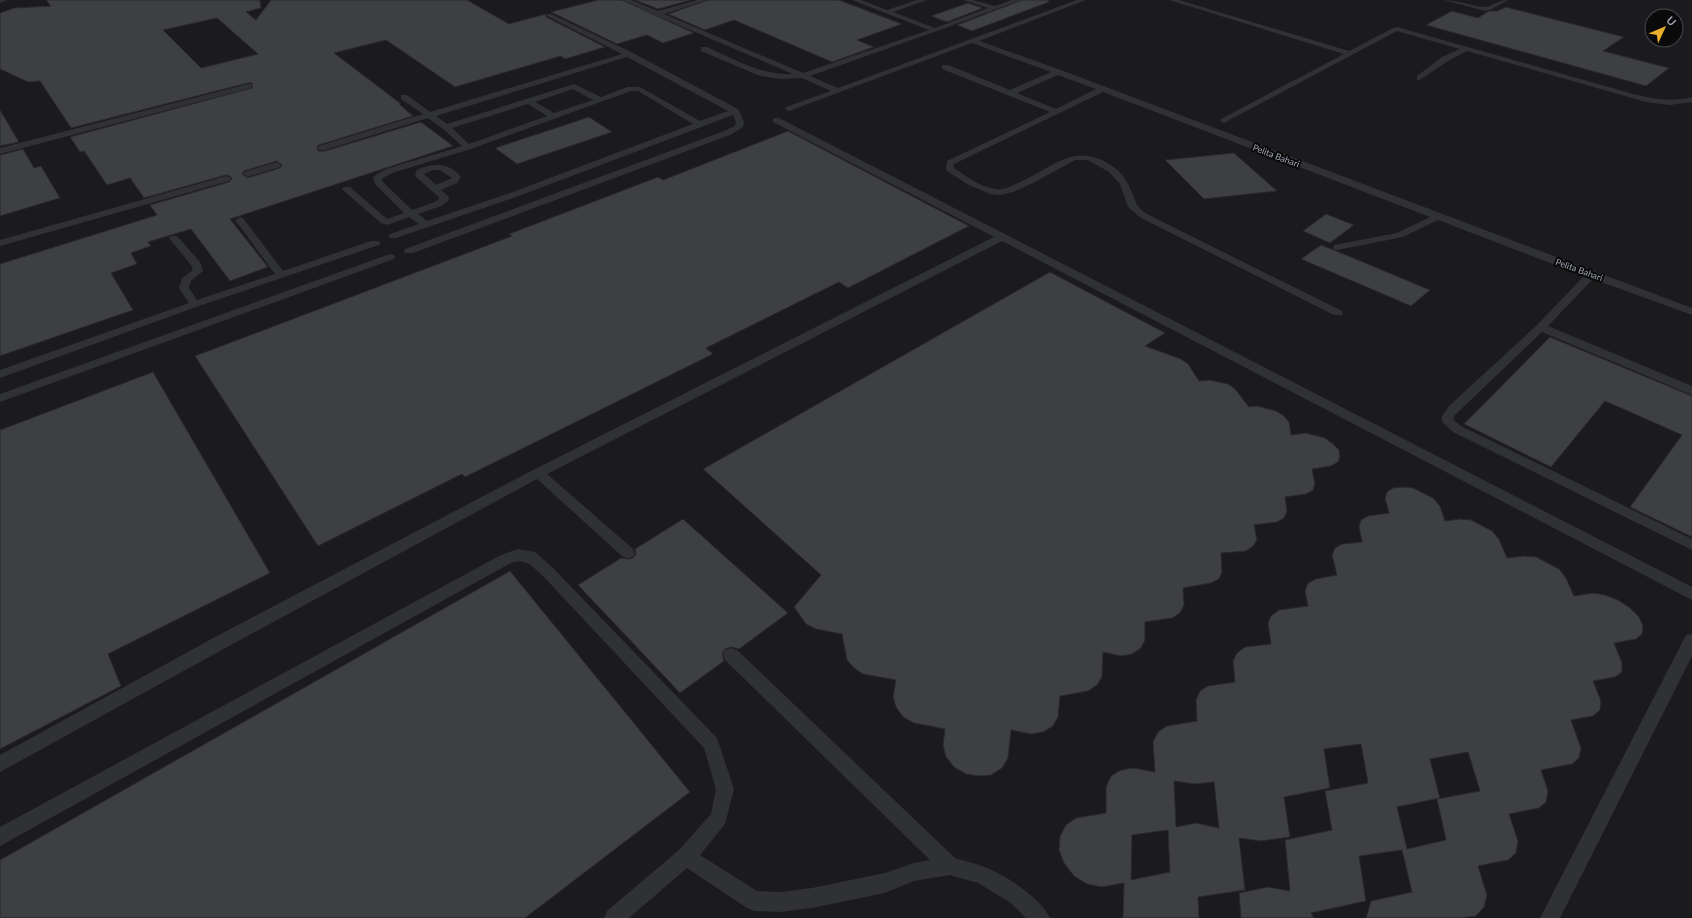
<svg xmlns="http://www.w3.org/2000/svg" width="1692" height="918" font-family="Lato,sans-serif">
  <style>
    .built { fill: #1b1b1d; fill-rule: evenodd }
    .building { fill: #3e3f43; stroke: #29292c; fill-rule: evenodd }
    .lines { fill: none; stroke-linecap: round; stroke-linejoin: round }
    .service { fill: #303135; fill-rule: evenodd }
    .labels { text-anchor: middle; stroke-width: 4; stroke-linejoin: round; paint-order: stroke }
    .far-street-label { font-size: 9px; fill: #a0a5b1; stroke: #0a0a0b }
  </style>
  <rect width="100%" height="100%" fill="#0f0f10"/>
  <path class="built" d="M0 0H1692V918H0ZM1652 16H1676V40H1652Z"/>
  <g class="building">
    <path d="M46 0H260L261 8 246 12 256 20 271 0H467L509 24 546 14V17L605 47 565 59 561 56 455 87 386 40 334 53 400 103 399 104 413 116 319 145 317 147 318 151H325L421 122 453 146 230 219 268 267 230 281 191 229 148 242 151 246 131 253 137 264 111 273 133 310 0 356V264L157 215 150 205 229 182 232 179 230 176 226 175 144 198 130 178 107 185 84 151 80 152 70 137 252 88V83H248L71 128 40 81 28 82 0 69V13L14 8 51 6ZM217 18 258 54 201 68 163 30ZM277 161 282 165 280 168 247 178 242 174 244 171Z"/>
    <polygon points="598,0 622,0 694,33 663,43 647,35 617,44 551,12"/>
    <polygon points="635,0 691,0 658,9"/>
    <polygon points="708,0 839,0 902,24 857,40 874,47 832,62 734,20 705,30 668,14"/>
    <polygon points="1022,0 1048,0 1049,2 972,31 957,25"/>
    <polygon points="968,3 983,8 947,22 931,16"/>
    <polygon points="1506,7 1624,37 1603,51 1669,68 1646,86 1426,25 1452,11 1478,18 1489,11 1497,11"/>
    <polygon points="0,110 19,142 0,146"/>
    <polygon points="589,117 612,132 517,164 495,148"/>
    <polygon points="788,131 969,226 848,288 839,282 706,348 713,354 465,477 462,474 318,546 195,356 512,236 509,234 658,177 663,180"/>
    <polygon points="23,149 34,168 41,166 60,198 0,216 0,155"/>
    <polygon points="1234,153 1277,191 1204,199 1165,160"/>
    <polygon points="1326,214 1354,225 1330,243 1303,231"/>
    <polygon points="1321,245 1334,250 1430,290 1411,306 1301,259"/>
    <polygon points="1050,272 1165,333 1145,346 1181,359 1188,364 1199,381 1210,380 1228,384 1235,389 1249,407 1257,406 1276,411 1284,416 1289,422 1291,435 1306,433 1325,438 1333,444 1339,450 1340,457 1338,462 1331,466 1312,469 1315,484 1313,490 1306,494 1285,497 1287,511 1284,518 1277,522 1254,525 1257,540 1253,546 1246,551 1221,553 1222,572 1219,579 1211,583 1183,588 1184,605 1180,613 1172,618 1145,622 1145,640 1141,648 1132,654 1121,656 1103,652 1102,677 1097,685 1088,691 1060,696 1058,717 1053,726 1043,732 1031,734 1011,730 1008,758 1002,768 991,775 979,776 966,774 954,767 946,757 943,745 945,729 914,723 903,717 896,707 893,697 896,680 863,674 854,668 847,660 842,634 816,629 806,624 794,607 821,575 703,469"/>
    <polygon points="1550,337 1692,396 1692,537 1630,507 1682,435 1605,401 1551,467 1464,424"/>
    <polygon points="153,372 270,573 108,654 121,686 0,749 0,430"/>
    <path d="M1403 487 1413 488 1433 498 1440 506 1445 521 1460 519 1471 520 1492 531 1499 539 1507 558 1524 556 1536 557 1559 569 1566 578 1574 596 1593 593 1605 595 1618 600 1630 608 1639 617 1643 626 1642 634 1636 639 1614 643 1622 663V672L1615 677 1593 681 1601 701 1600 710 1593 716 1571 720 1581 748 1579 758 1572 764 1541 770 1548 791 1546 802 1539 808 1509 814 1518 841 1516 853 1508 860 1478 866 1487 895 1484 907 1476 916 1460 918H1366L1371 901 1412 892 1402 850 1359 856 1366 901 1311 913 1314 918H1241L1239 893 1268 887 1290 891 1285 840 1332 830 1325 791 1368 783 1361 744 1324 749 1330 788 1284 797 1290 837 1261 841 1239 838 1245 890 1198 897 1199 918H1123L1124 883 1102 887 1087 884 1074 876 1064 863 1059 850 1060 836 1066 825 1076 818 1106 813V787L1111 776 1121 770 1133 768 1155 772 1153 742 1158 732 1167 726 1197 721 1196 700 1200 691 1208 686 1235 682 1233 661 1237 653 1245 647 1271 644 1268 623 1271 616 1279 610 1308 606 1305 591 1308 583 1316 579 1337 575 1332 555 1335 548 1342 544 1362 542 1359 526 1361 520 1368 516 1389 513 1385 498 1387 492 1393 488ZM1468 752 1480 791 1437 799 1446 840 1407 849 1397 807 1440 798 1430 759ZM1174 781 1195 784 1214 782 1219 828 1196 823 1176 827ZM1168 830 1170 872 1131 880 1132 835Z"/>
    <polygon points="683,519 788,613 739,649 731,647 725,649 722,654 724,661 680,693 578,585 621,558 628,559 633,558 636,554 635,549"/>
    <polygon points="510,571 690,792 525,918 0,918 0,860"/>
  </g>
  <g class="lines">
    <g class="service">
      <polygon points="0,0 7,0 0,3"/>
      <path d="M623 0H631L658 11 697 0H707L664 14 803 73 929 30 852 0H861L887 10 917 0H927L893 12 935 28 988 8 963 0H973L995 6 1012 0H1021L937 31 810 76 838 88 1077 0H1086L979 41 1061 70 1692 308V315L1593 279 1548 326 1692 386V395L1542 332 1454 416V420L1461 426 1692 539V550L1453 432 1442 422V416L1449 406 1537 325 1584 276 1438 220 1403 237 1338 250 1334 249 1333 247 1334 245 1397 233 1430 217 1103 92 954 164V168C966 176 980 187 995 189 1003 191 1011 186 1018 183 1054 167 1076 139 1115 168 1124 175 1129 185 1133 195 1135 199 1136 204 1138 206 1140 209 1144 212 1147 214L1342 311 1343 313 1342 315H1334L1141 218 1128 207 1120 184 1109 172 1088 160H1075L1033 183 1013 192 1000 195 990 194 969 185 947 171 946 169 947 161 1050 112 942 69V65H948L1010 90 1051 72 972 43 789 111 785 109 786 107 831 91 802 78 781 79 760 76 701 51V47H707C734 59 762 76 793 74L655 15ZM1058 75 1096 89 1056 109 1017 93Z"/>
      <path d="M1169 0H1179L1349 51 1391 29 1397 27 1633 94C1655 99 1670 102 1692 97V102L1670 105 1646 102 1467 51 1448 61 1420 80H1417V76L1442 57 1460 49 1397 31 1224 123 1220 121 1221 119 1344 54Z"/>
      <path d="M1444 0C1458 0 1471 6 1484 7 1491 7 1498 0 1508 0L1492 9 1485 11Z"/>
      <path d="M547 14H551L631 52 738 109 744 122 743 127 730 135 413 253H405L404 251 405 249 724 131 735 126 736 122 733 115 516 197 396 238H390L388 236 390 234 419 224 409 217 387 225 381 223 344 191 342 189 344 187H350L387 219 404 213 375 184 373 178 374 176 386 169 462 146 443 129 428 118 325 150H319L318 148 319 146 423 114 401 99V95H407L430 112 622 54 547 16ZM627 57 728 111 700 121 640 87H627L601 97 574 84 447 124 436 116ZM573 89 593 100 554 113 535 102ZM631 91H638L693 124 510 193 427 221 418 214 441 206 448 201 449 197 441 190 457 183 461 177C449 162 433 163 417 170L415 175 416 177 440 198 435 202 412 210 382 181V179L392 173 471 149ZM528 104 547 116 469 144 452 128ZM433 170H440L452 178 436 185 424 174Z"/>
      <polygon points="248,84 251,84 251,88 0,154 0,148"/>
      <polygon points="773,118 779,118 1692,587 1692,600 1002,241 547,474 633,549 635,553 633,557 628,558 623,557 537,479 229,646 0,772 0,755 217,636 533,470 994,237 773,122"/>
      <polygon points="277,162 281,165 280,167 247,177 243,174 244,172"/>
      <polygon points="226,176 229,177 231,179 229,181 0,246 0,240"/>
      <polygon points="240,217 243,218 283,271 371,241 379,241 380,243 379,245 199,306 0,378 0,370 189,303 179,288 182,278 193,270 191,265 169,238 171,236 177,236 200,262 203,271 191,281 189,288 197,300 275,274 235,220"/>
      <polygon points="390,254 394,255 395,257 394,259 0,402 0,394"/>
      <path d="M518 549 535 552 553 568 717 738 734 789 725 824 700 855 757 891 780 892 812 888 885 873 914 863 930 860 725 660 723 655 725 650 731 648 737 650 955 858C964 861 974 863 982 866 1003 873 1041 898 1050 918H1026L1011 903 978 883 950 875 914 881 885 893 812 908 780 912 754 911 747 908 687 868 629 918H604L607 911 679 850 711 814 716 789 704 748 543 576C532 566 526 558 511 563L0 846V827L501 555Z"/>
      <polygon points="1692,634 1692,656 1560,918 1540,918 1686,635"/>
    </g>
  </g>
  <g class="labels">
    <g class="far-street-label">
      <text transform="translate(1276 156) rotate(21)" y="3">Pelita Bahari</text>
      <text transform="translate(1579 270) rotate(20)" y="3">Pelita Bahari</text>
    </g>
  </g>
  <g transform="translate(1664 28) rotate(46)"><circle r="19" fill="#0a0a0b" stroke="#46484d"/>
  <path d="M0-3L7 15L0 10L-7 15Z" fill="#eaae2d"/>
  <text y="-6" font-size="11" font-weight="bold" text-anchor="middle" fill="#a0a5b1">U</text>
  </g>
</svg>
